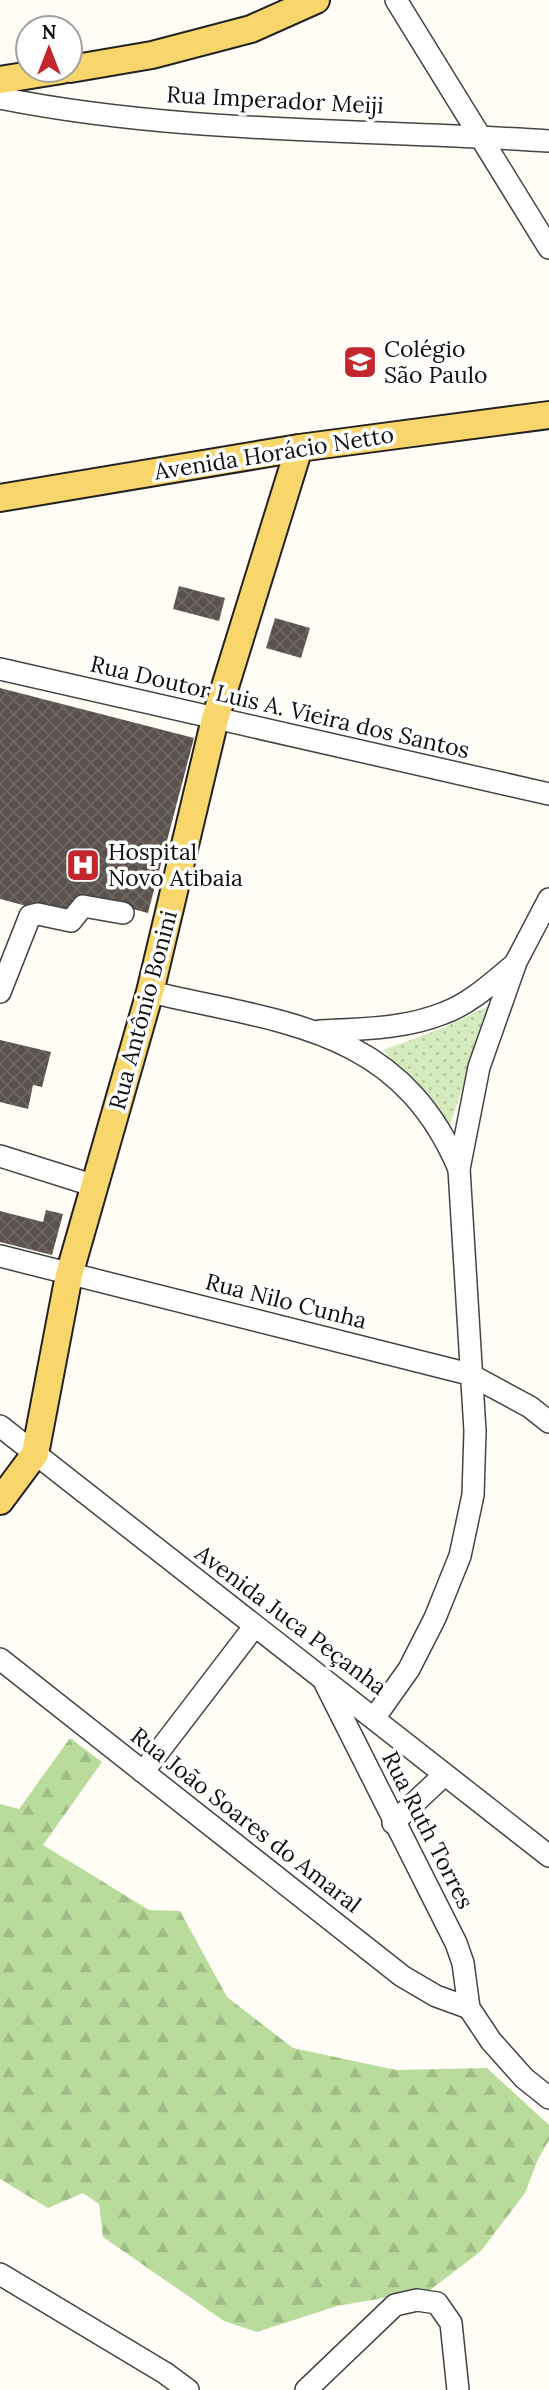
<svg xmlns="http://www.w3.org/2000/svg" width="549" height="2390" font-family="Lora,serif">
  <style>
    .grass { fill: url(#grass-dots) }
    .forest { fill: url(#forest-firs) }
    .building { fill: url(#building-cross-hatch) }
    .lines { fill: none; stroke-linecap: round; stroke-linejoin: round }
    .minor-casing { stroke: #444; stroke-width: 24 }
    .major-casing { stroke: #222; stroke-width: 30 }
    .minor { stroke: #fff; stroke-width: 21 }
    .major { stroke: #f9d66b; stroke-width: 26 }
    .labels { text-anchor: middle; stroke-width: 7; stroke-linejoin: round; paint-order: stroke }
    .street-label { font-size: 23px; fill: #111; stroke: #fff }
    .poi-label { font-size: 23px; fill: #111; stroke: #fff; text-anchor: start }
  </style>
  <defs>
    <pattern id="grass-dots" width="8" height="8" patternUnits="userSpaceOnUse" patternTransform="scale(1.75)"><rect width="8" height="8" fill="#d5ebbd"/><path d="M2 2h.1M6 6h.1" fill="none" stroke="#b6c8a1" stroke-width="1.8" stroke-linecap="round"/></pattern>
    <pattern id="forest-firs" width="22" height="20" patternUnits="userSpaceOnUse" patternTransform="scale(1.75)"><rect width="22" height="20" fill="#b9dc9c"/><path d="M5 1l3.5 6h-7zM16 11l3.5 6h-7z" fill="#9ebc85"/></pattern>
    <pattern id="building-cross-hatch" width="8" height="8" patternUnits="userSpaceOnUse" patternTransform="scale(1.75)"><rect width="8" height="8" fill="#5a524d"/><path d="M0 0l8 8M0 8l8-8" fill="none" stroke="#6d6662"/></pattern>
  </defs>
  <rect width="100%" height="100%" fill="#fffdf5"/>
  <polygon class="grass" points="491,1005 450,1125 383,1050 443,1028"/>
  <polygon class="forest" points="70,1738 102,1762 43,1845 149,1910 180,1911 227,1997 293,2048 396,2070 487,2068 549,2125 549,2140 538,2159 525,2193 481,2251 430,2290 337,2306 257,2332 224,2321 103,2237 99,2204 83,2193 48,2208 0,2179 0,1804 19,1809"/>
  <g class="building">
    <polygon points="179,586 225,598 219,621 173,609"/>
    <polygon points="275,618 310,628 301,658 266,648"/>
    <polygon points="0,688 194,738 148,913 78,895 72,918 0,899"/>
    <polygon points="0,1040 51,1052 42,1087 33,1085 28,1109 0,1102"/>
    <polygon points="46,1210 63,1214 52,1255 0,1242 0,1211 43,1222"/>
  </g>
  <g class="lines">
    <g class="minor-casing">
      <g id="minor">
        <polyline points="396,0 549,248"/>
        <path d="M0 98C180 134 366 129 549 141"/>
        <polyline points="0,669 549,794"/>
        <polyline points="0,992 30,916 38,914 71,921 83,906 123,913"/>
        <path d="M150 992C283 1023 399 1027 459 1169"/>
        <path d="M320 1031C360 1029 405 1029 444 1013 471 1003 493 982 515 964"/>
        <polyline points="0,1156 95,1186"/>
        <polyline points="0,1256 469,1374 530,1407 549,1422"/>
        <polyline points="0,1426 549,1856"/>
        <polyline points="0,1659 402,1976 436,1996 469,2008"/>
        <polyline points="325,1683 456,1943 463,1963 469,2008 491,2041 524,2078 549,2098"/>
        <polyline points="375,1717 409,1669 435,1618 460,1556 473,1495 475,1431 459,1169 479,1067 516,962 549,899"/>
        <polyline points="143,1772 254,1627"/>
        <polyline points="393,1823 443,1776"/>
        <polyline points="0,2274 165,2373 188,2390"/>
        <polyline points="306,2390 395,2305 417,2300 437,2303 451,2323 458,2390"/>
      </g>
    </g>
    <g class="major-casing">
      <g id="major">
        <polyline points="70,69 152,55 251,29 316,0"/>
        <polyline points="0,80 62,70"/>
        <polyline points="0,498 299,448 549,415"/>
        <polyline points="0,1501 35,1454 69,1275 150,992 215,719 299,448"/>
      </g>
    </g>
    <use href="#minor" class="minor"/>
    <use href="#major" class="major"/>
  </g>
  <defs>
    <g id="school-square" transform="scale(1.75)"><rect x="-9" y="-9" width="18" height="18" rx="4" fill="#c4262e" stroke="#fff"/><path d="M0-5L7-2L0 1L-7-2ZM-4 1L0 2.5L4 1V4Q0 6-4 4Z" fill="#fff"/></g>
    <g id="hospital-square" transform="scale(1.75)"><rect x="-9" y="-9" width="18" height="18" rx="4" fill="#c4262e" stroke="#fff"/><path d="M-5-5h3v3.5h4V-5h3V5h-3V1.5h-4V5h-3Z" fill="#fff"/></g>
  </defs>
  <g fill-rule="evenodd">
    <use href="#school-square" x="360" y="362"/>
    <use href="#hospital-square" x="83" y="865"/>
  </g>
  <g class="labels">
    <g class="street-label">
      <text transform="translate(275 100) rotate(3)" y="8">Rua Imperador Meiji</text>
      <text transform="translate(274 453) rotate(-9)" y="8">Avenida Horácio Netto</text>
      <text transform="translate(280 707) rotate(13)" y="8">Rua Doutor Luis A. Vieira dos Santos</text>
      <text transform="translate(143 1010) rotate(-75)" y="8">Rua Antônio Bonini</text>
      <text transform="translate(286 1301) rotate(14)" y="8">Rua Nilo Cunha</text>
      <text transform="translate(291 1620) rotate(37)" y="8">Avenida Juca Peçanha</text>
      <text transform="translate(246 1820) rotate(38)" y="8">Rua João Soares do Amaral</text>
      <text transform="translate(428 1830) rotate(63)" y="8">Rua Ruth Torres</text>
    </g>
    <g class="poi-label">
      <text x="384" y="357">Colégio<tspan x="384" dy="26">São Paulo</tspan></text>
      <text x="108" y="860">Hospital<tspan x="108" dy="26">Novo Atibaia</tspan></text>
    </g>
  </g>
  <g transform="translate(49 49)"><circle r="33" fill="#ffffff" stroke="#a0a0a0" stroke-width="2"/>
  <path d="M0-5L12 26L0 18L-12 26Z" fill="#c4262e"/>
  <text y="-10" font-size="19" font-weight="bold" text-anchor="middle" fill="#111111">N</text>
  </g>
</svg>
